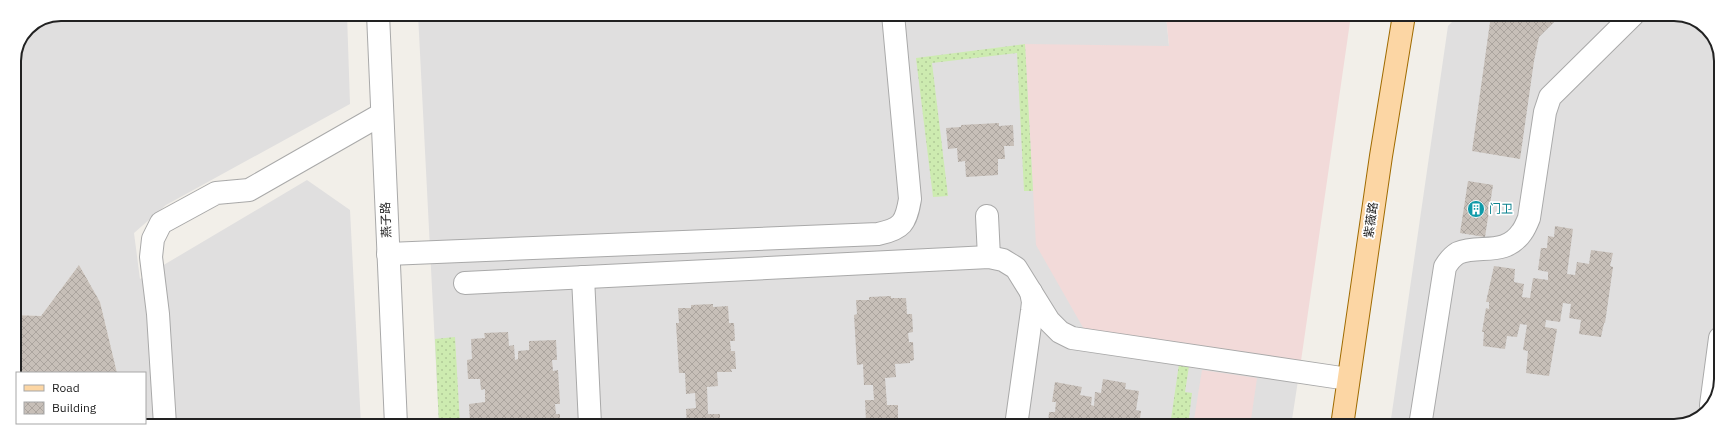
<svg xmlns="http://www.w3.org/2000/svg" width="1735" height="440" font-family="'IBM Plex Sans','Noto Sans SC',sans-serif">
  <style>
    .residential { fill: #e0dfdf }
    .commercial { fill: #f2dad9 }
    .grass { fill: url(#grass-dots) }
    .building { fill: url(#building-cross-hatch) }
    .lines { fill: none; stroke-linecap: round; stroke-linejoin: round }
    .minor-casing { stroke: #a9a9a9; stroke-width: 24 }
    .major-casing { stroke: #a06b00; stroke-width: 24 }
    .minor { stroke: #fff; stroke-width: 22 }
    .major { stroke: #fcd6a4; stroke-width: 22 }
    .labels { text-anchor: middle; stroke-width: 3.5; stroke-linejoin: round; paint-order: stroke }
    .culture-label { font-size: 12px; fill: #0d838f; stroke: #fff; text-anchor: start }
    .street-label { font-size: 12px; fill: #222; stroke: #fff }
    .rim { fill: none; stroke: #222; stroke-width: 2 }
  </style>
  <defs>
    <pattern id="grass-dots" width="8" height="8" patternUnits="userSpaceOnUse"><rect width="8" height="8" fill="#cdebb0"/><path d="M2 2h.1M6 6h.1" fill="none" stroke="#b0c997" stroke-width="1.8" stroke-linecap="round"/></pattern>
    <pattern id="building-cross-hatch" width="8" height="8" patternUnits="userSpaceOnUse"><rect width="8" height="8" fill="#c7bfb8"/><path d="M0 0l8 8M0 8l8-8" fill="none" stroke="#aba49e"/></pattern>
  </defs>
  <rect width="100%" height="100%" fill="#f2efe9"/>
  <g class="residential">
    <polygon points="61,14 347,14 350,104 166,205 134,233 140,279 307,180 350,210 361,425 110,425 112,423 145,423 145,373 117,373 100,302 79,265 41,316 14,315 14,61 28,28"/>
    <polygon points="418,14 1166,15 1169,46 1085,331 1301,361 1291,426 439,425"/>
    <polygon points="1459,15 1684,15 1709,30 1721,58 1720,389 1705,415 1674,426 1390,426 1448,26"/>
  </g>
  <g class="commercial">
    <polygon points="1166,15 1351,15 1301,361 1085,331 1036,245 1025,44 1169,46"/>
    <polygon points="1202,370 1257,378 1250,426 1193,426"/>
  </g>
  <g class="grass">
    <polygon points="1025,44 1033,191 1024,191 1017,53 932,63 948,196 933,197 916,58"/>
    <polygon points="455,337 460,425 439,425 435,339"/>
    <polygon points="1179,364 1189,366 1185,392 1192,393 1188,426 1170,426"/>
  </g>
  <g class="building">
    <polygon points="1491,15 1561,15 1539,37 1534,61 1520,159 1472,151"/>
    <polygon points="999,123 999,126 1013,125 1014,146 1004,146 1005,159 998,159 998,175 966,177 965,161 958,162 957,148 948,149 946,128 961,127 961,125"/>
    <polygon points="1468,181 1493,185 1485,237 1460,233"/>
    <polygon points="1555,226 1573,229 1567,274 1575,275 1577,262 1589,264 1591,250 1613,253 1610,266 1613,267 1605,323 1604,323 1601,337 1579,334 1581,320 1569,318 1571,304 1563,303 1560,322 1546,320 1545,327 1557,329 1549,376 1526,373 1528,351 1523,350 1527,325 1520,324 1517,337 1507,336 1505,349 1483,346 1484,332 1482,332 1486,308 1489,309 1489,302 1486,302 1494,266 1515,269 1514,282 1524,284 1522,297 1530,298 1533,278 1548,280 1548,272 1538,270 1541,248 1547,248 1548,236 1554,237"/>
    <polygon points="79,265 100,302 117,373 17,373 17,391 14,385 14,315 41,316"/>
    <polygon points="891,296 891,298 906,298 907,314 912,314 913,332 908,333 909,342 913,342 914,360 910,361 910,363 895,364 896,377 885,378 887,405 898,405 898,419 912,418 912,420 918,420 918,426 860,426 860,422 866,421 865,400 874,400 873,385 864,385 863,364 857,365 854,315 857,314 856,300 869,300 869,297"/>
    <polygon points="713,304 713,307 728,306 729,323 734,323 735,341 730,341 731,351 735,351 736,369 731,369 732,372 717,372 718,386 707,387 708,414 720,414 720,425 687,425 686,409 696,408 695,393 686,394 685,373 679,373 676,323 679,323 678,308 691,308 691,305"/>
    <polygon points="508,332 509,346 514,345 515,360 518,359 518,351 529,350 529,341 556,340 557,360 552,360 553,371 558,370 560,404 555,404 556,414 560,414 560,425 521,425 521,418 518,418 518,425 476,425 476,422 470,423 469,404 485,402 485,389 481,390 480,379 468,379 467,360 472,359 471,339 485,338 484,333"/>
    <polygon points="1103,379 1126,383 1125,389 1139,391 1136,410 1141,411 1139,426 1048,426 1049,412 1055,412 1056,402 1052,402 1055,382 1082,387 1080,395 1092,397 1091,405 1094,406 1095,392 1101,393"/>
    <polygon points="48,423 112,423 110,425 51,425"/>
  </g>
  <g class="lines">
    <g class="minor-casing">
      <g id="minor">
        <polyline points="378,14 396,425"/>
        <polyline points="987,216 989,257"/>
        <path d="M388 254 878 234C902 229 906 223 910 199L893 14"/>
        <polyline points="583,277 590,425"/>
        <polyline points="465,283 989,257 1003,260 1016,268 1049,321 1060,332 1072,338 1348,379"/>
        <polyline points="1711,405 1720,338"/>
        <polyline points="165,425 158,314 151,257 153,239 161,223 216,193 249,190 382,114"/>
        <polyline points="1016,426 1032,311 1033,302 1031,292"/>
        <path d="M1420 426 1445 267C1448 262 1453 256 1458 253 1480 244 1505 257 1522 232 1525 228 1527 223 1529 218L1545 112 1550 97 1633 15"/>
      </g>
    </g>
    <g class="major-casing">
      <polyline id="major" points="1342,426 1381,156 1404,15"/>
    </g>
    <use href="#minor" class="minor"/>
    <use href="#major" class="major"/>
  </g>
  <defs>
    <g id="building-disc" transform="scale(0.9)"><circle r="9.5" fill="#0f9aa8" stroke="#fff"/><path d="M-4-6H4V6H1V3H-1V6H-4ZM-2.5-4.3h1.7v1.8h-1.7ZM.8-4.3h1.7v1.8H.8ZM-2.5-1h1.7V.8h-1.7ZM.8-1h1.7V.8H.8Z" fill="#fff"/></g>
  </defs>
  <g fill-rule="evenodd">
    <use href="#building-disc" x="1476" y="209"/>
  </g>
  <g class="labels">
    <g class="culture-label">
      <text x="1489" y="213">门卫</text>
    </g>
    <g class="street-label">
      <text transform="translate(386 220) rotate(-92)" y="4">燕子路</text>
      <text transform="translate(1371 220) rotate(-82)" y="4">紫薇路</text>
    </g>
  </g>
  <path d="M0 0H1735V440H0ZM61 21H1674A40 40 0 0 1 1714 61V379A40 40 0 0 1 1674 419H61A40 40 0 0 1 21 379V61A40 40 0 0 1 61 21Z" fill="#fff" fill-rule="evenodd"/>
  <path class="rim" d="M61 21H1674A40 40 0 0 1 1714 61V379A40 40 0 0 1 1674 419H61A40 40 0 0 1 21 379V61A40 40 0 0 1 61 21Z"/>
  <rect x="16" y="372" width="130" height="52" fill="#ffffff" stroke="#a7a7a7"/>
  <rect x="24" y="385" width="20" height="6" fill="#fcd6a4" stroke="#a7a7a7"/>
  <text x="52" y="392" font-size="12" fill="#222222">Road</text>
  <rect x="24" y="402" width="20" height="12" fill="url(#building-cross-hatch)" stroke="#a7a7a7"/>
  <text x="52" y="412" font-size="12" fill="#222222">Building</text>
</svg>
